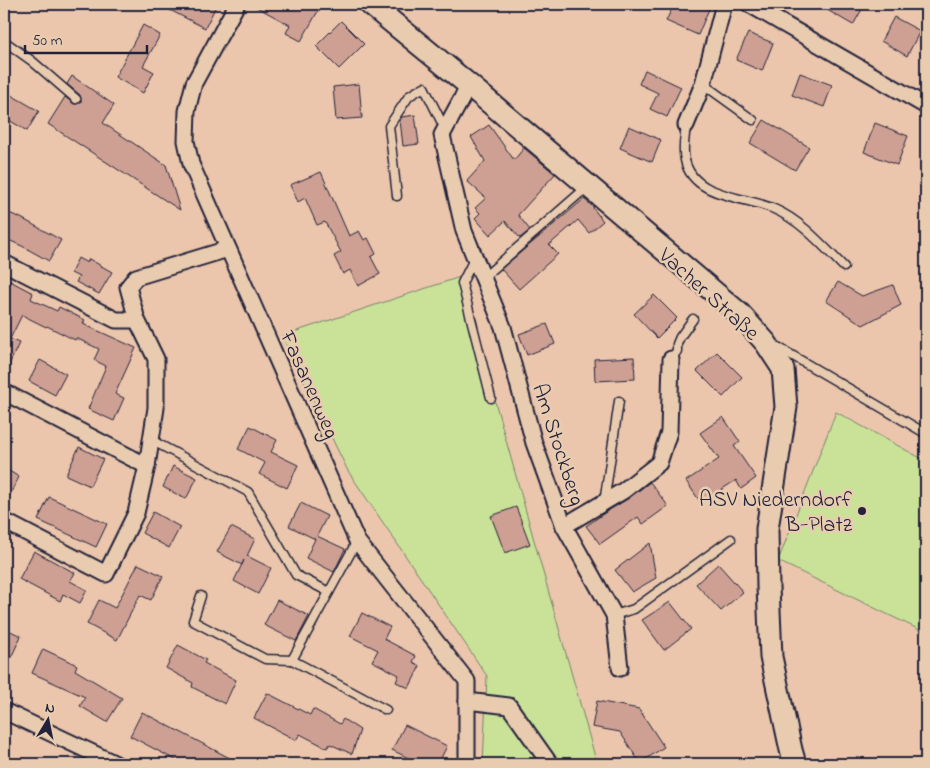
<svg xmlns="http://www.w3.org/2000/svg" width="930" height="768" font-family="'Indie Flower',sans-serif">
  <style>
    .green { fill: #c9e298; stroke: #76826a }
    .building { fill: #cea093; stroke: #22223b }
    .lines { fill: none; stroke-linecap: round; stroke-linejoin: round }
    .lane-casing { stroke: #22223b; stroke-width: 11 }
    .street-casing { stroke: #22223b; stroke-width: 19 }
    .secondary-casing { stroke: #22223b; stroke-width: 25 }
    .lane { stroke: #e9ccb0; stroke-width: 8 }
    .street { stroke: #e9ccb0; stroke-width: 15 }
    .secondary { stroke: #e9ccb0; stroke-width: 21 }
    .poi-dot { fill: #22223b; stroke: #e9ccb0; stroke-width: 2 }
    .labels { text-anchor: middle; stroke-width: 5; stroke-linejoin: round; paint-order: stroke }
    .street-label { font-size: 22px; fill: #22223b; stroke: #e9ccb0 }
    .poi-label { font-size: 22px; fill: #22223b; stroke: #e9ccb0; text-anchor: end }
  </style>
  <rect width="100%" height="100%" fill="#ebc6ac"/>
  <filter id="ink" filterUnits="userSpaceOnUse"><feTurbulence type="fractalNoise" baseFrequency=".02" numOctaves="2"/><feDisplacementMap in="SourceGraphic" scale="10" xChannelSelector="R" yChannelSelector="G"/><feConvolveMatrix kernelMatrix="1 2 1 2 8 2 1 2 1" color-interpolation-filters="sRGB"/></filter>
  <g filter="url(#ink)">
    <g class="green">
      <polygon points="460,277 597,764 483,764 487,676 348,471 282,336"/>
      <polygon points="836,412 926,461 926,633 778,561"/>
    </g>
    <g class="building">
      <polygon points="158,4 217,4 205,28"/>
      <polygon points="251,4 322,4 301,41 286,33 290,25"/>
      <polygon points="674,4 711,4 698,35 666,21"/>
      <polygon points="817,4 865,4 853,25"/>
      <polygon points="894,17 920,31 907,56 881,41"/>
      <polygon points="341,21 364,44 339,69 316,46"/>
      <polygon points="143,25 160,35 143,66 154,72 143,93 115,77"/>
      <polygon points="748,33 773,43 762,71 736,60"/>
      <polygon points="645,70 681,87 667,117 650,109 658,93 639,84"/>
      <polygon points="800,73 832,85 824,107 792,95"/>
      <polygon points="72,76 114,105 103,123 166,165 180,210 48,124 65,97 74,104 77,104 81,102 81,98 80,95 67,84"/>
      <polygon points="359,84 362,118 336,120 333,87"/>
      <polygon points="4,91 39,111 27,131 4,117"/>
      <polygon points="415,115 419,144 403,146 400,120 402,117"/>
      <polygon points="764,120 809,147 795,170 750,143"/>
      <polygon points="875,123 908,136 897,165 864,152"/>
      <polygon points="489,125 514,160 524,148 555,174 518,215 530,230 520,238 505,221 490,235 475,218 480,213 475,208 486,198 467,181 485,161 471,137"/>
      <polygon points="629,126 661,140 652,162 620,148"/>
      <polygon points="321,172 349,236 359,231 364,240 368,238 376,254 371,257 380,274 358,286 350,270 343,274 334,256 341,252 325,222 317,225 305,198 298,202 290,185"/>
      <polygon points="584,199 592,206 594,207 593,208 603,221 589,233 578,220 549,245 558,254 519,289 501,269"/>
      <polygon points="4,211 21,218 61,240 49,261 22,246 4,238"/>
      <polygon points="78,258 87,263 89,259 112,272 99,294 76,282 79,277 71,273"/>
      <polygon points="10,281 33,293 31,299 57,311 59,307 85,320 83,324 136,348 115,394 124,398 114,421 88,409 106,366 94,360 99,349 76,338 75,340 47,326 46,327 22,315 10,339 19,343 4,376 4,293"/>
      <polygon points="838,282 862,296 893,285 901,305 863,325 826,301"/>
      <polygon points="654,295 677,318 657,338 634,314"/>
      <polygon points="547,324 555,344 527,355 519,334"/>
      <polygon points="717,352 742,377 723,397 697,371"/>
      <polygon points="634,357 635,379 595,381 594,359"/>
      <polygon points="40,360 66,374 55,395 29,381"/>
      <polygon points="723,417 740,442 734,446 756,478 741,489 736,480 701,503 686,481 719,459 700,433"/>
      <polygon points="250,426 277,440 271,452 298,465 287,488 259,474 265,463 238,449"/>
      <polygon points="79,447 103,459 90,486 66,475"/>
      <polygon points="173,466 197,478 186,499 163,487"/>
      <polygon points="4,468 19,477 4,506"/>
      <polygon points="650,482 668,506 643,524 638,517 600,544 586,526 606,512 629,498"/>
      <polygon points="49,497 107,524 96,547 38,520"/>
      <polygon points="301,503 327,516 317,536 345,549 334,572 306,558 315,539 289,526"/>
      <polygon points="516,507 530,544 505,553 491,516"/>
      <polygon points="153,512 180,527 169,548 142,533"/>
      <polygon points="231,527 255,539 247,556 271,568 258,594 234,581 244,560 242,565 217,552"/>
      <polygon points="650,543 656,578 632,592 615,570"/>
      <polygon points="34,551 75,573 70,581 87,590 80,603 63,594 60,601 19,579"/>
      <polygon points="138,564 163,576 151,600 140,595 117,640 87,624 99,600 115,608"/>
      <polygon points="718,564 743,592 721,611 696,584"/>
      <polygon points="277,600 309,616 296,641 264,625"/>
      <polygon points="670,602 691,629 664,650 642,620"/>
      <polygon points="362,613 390,627 384,639 416,656 413,662 420,666 409,688 396,682 399,675 372,661 378,650 350,636"/>
      <polygon points="4,628 21,636 4,673"/>
      <polygon points="178,645 206,660 204,663 236,680 225,704 192,687 193,683 166,668"/>
      <polygon points="43,649 77,665 75,670 122,698 107,722 80,706 85,697 32,673"/>
      <polygon points="267,693 310,715 313,709 340,724 343,719 360,730 352,754 330,744 327,748 300,734 296,740 254,718"/>
      <polygon points="597,701 639,709 664,747 640,763 620,732 592,727"/>
      <polygon points="142,712 188,736 241,764 183,764 130,736"/>
      <polygon points="405,725 447,746 438,764 421,764 392,750"/>
    </g>
    <g class="lines">
      <g class="lane-casing">
        <g id="lane">
          <polyline points="4,41 32,61 76,99"/>
          <polyline points="703,84 753,120"/>
          <path d="M686 125C685 136 682 149 685 160 693 198 745 196 774 209 802 221 823 246 844 267"/>
          <polyline points="397,196 389,126 409,96 424,87 445,129"/>
          <polyline points="474,259 462,283 491,398"/>
          <polyline points="483,278 587,187"/>
          <polyline points="776,346 925,433"/>
          <polyline points="671,359 677,351 677,344 680,337 693,319"/>
          <polyline points="151,440 248,492 296,575 329,592"/>
          <polyline points="604,503 619,401"/>
          <polyline points="201,596 193,621 265,659 292,660 386,710"/>
          <polyline points="614,615 634,609 731,539"/>
          <polyline points="292,660 357,541"/>
        </g>
      </g>
      <g class="street-casing">
        <g id="street">
          <polyline points="237,4 194,83 187,111 186,141 191,164 357,541 467,681 467,764"/>
          <polyline points="749,4 926,106"/>
          <polyline points="469,85 442,135 464,231 503,327 534,443 564,526 614,615 620,668"/>
          <polyline points="686,125 703,84 724,4"/>
          <polyline points="4,263 116,320 137,320"/>
          <polyline points="4,392 147,466"/>
          <polyline points="4,521 106,574 136,513 147,466 156,408 156,359 137,320 128,287 136,277 228,249"/>
          <polyline points="564,526 623,491 659,463 669,432 671,359"/>
          <polyline points="467,701 509,706 550,764"/>
          <polyline points="4,711 116,764"/>
        </g>
      </g>
      <g class="secondary-casing">
        <polyline id="secondary" points="370,4 469,85 740,314 766,343 783,369 786,407 767,529 768,587 771,657 791,750 795,764"/>
      </g>
      <use href="#lane" class="lane"/>
      <use href="#street" class="street"/>
      <use href="#secondary" class="secondary"/>
    </g>
  </g>
  <circle class="poi-dot" cx="862" cy="511" r="5"/>
  <g class="labels">
    <g class="street-label">
      <text transform="translate(710 293) rotate(42)" y="8">Vacher Straße</text>
      <text transform="translate(311 384) rotate(66)" y="8">Fasanenweg</text>
      <text transform="translate(560 444) rotate(72)" y="8">Am Stockberg</text>
    </g>
    <g class="poi-label">
      <text x="852" y="506">ASV Niederndorf<tspan x="852" dy="25">B-Platz</tspan></text>
    </g>
  </g>
  <rect width="930" height="768" fill="none" stroke="#e9ccb0" stroke-width="20"/>
  <rect x="10" y="10" width="910" height="748" fill="none" stroke="#22223b" stroke-width="2" filter="url(#ink)"/>
  <g transform="translate(48 720) rotate(10)" stroke="#e9ccb0" stroke-width="4" paint-order="stroke">
  <path d="M0-4L9 19L0 12L-9 19Z" fill="#22223b"/>
  <text y="-8" font-size="14" font-weight="bold" text-anchor="middle" fill="#22223b">N</text>
  </g>
  <path d="M25 45v8h122v-8" fill="none" stroke="#22223b" stroke-width="2.5"/>
  <text x="32" y="45" font-size="15" fill="#22223b" stroke="#e9ccb0" stroke-width="4" paint-order="stroke">50 m</text>
</svg>
